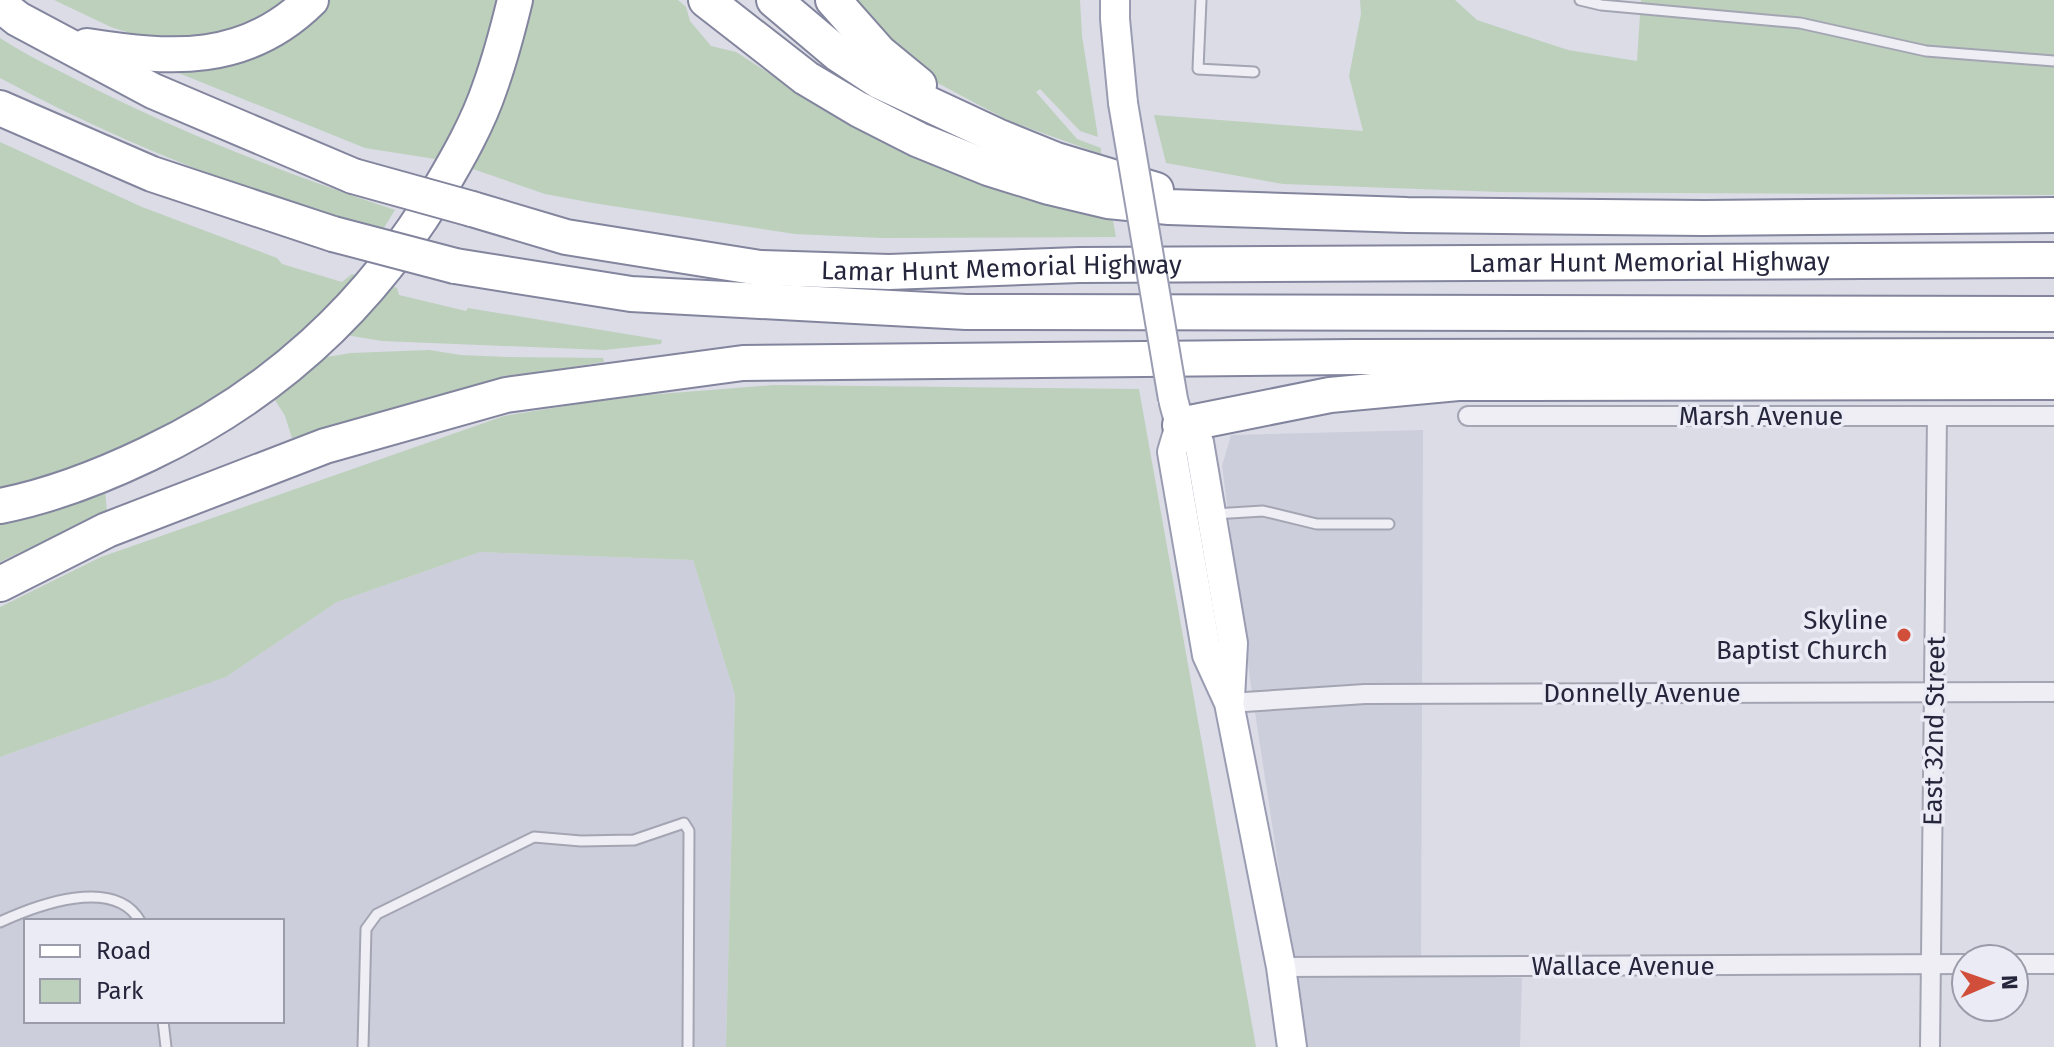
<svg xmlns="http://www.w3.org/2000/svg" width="2054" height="1047" font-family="'Fira Sans',sans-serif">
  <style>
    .built { fill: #cdcedb; fill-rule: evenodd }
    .green { fill: #bcd0bc }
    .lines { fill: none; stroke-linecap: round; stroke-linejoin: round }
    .lane-casing { stroke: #a4a5b3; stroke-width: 13 }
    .street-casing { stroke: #a4a5b3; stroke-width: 22 }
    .primary-casing { stroke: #9a9cb2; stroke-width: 32 }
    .highway-casing { stroke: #82859d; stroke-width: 38 }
    .lane { stroke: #eeeef4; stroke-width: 9 }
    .street { stroke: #eeeef4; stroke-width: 18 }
    .primary { stroke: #fff; stroke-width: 28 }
    .highway { stroke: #fff; stroke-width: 34 }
    .primary-bridge-casing { stroke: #9a9cb2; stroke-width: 32; stroke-linecap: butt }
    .highway-bridge-casing { stroke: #82859d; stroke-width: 38; stroke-linecap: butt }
    .primary-bridge { stroke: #fff; stroke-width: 28 }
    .highway-bridge { stroke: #fff; stroke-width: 34 }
    .poi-dot { fill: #d14f3a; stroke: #eaebf4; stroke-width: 3 }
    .labels { text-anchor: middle; stroke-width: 7; stroke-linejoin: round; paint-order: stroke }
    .street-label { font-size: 26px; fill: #25263c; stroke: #eaebf4 }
    .poi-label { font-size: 26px; fill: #25263c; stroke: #eaebf4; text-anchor: end }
  </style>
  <rect width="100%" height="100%" fill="#dbdce6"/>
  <g class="built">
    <polygon points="1423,430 1421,975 1522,978 1520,1047 1306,1047 1251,686 1222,466 1231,435"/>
    <path d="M480 552 693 560 735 695 726 1047H0V757L226 677 337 602ZM26 921H282V1021H26Z"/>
  </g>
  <g class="green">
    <polygon points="54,0 292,0 279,12 194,43 136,35 111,27"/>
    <polygon points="329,0 507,0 448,161 365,148 171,70 306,25"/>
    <polygon points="530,0 678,0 686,7 690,21 711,46 736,52 849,125 964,178 1113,221 1116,237 882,238 795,234 593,203 545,194 470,168"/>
    <polygon points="849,0 1080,0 1082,36 1098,137 1080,131 1040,89 1036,92 1077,139 1101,148 1101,154 1009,121 932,80"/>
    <polygon points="1360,0 1455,0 1477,20 1568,50 1637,61 1641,0 2054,0 2054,195 1500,192 1283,184 1166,163 1154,115 1363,131 1349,76 1361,14"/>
    <path d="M0 38C27 56 58 70 87 85 186 135 289 175 395 210L382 231C249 194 121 143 0 78Z"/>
    <polygon points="0,142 142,207 277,258 282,264 342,282 352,274 371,279 181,430 0,495"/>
    <polygon points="392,286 397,288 399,295 466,311 468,308 662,340 661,344 604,350 382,341 346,335"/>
    <polygon points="429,350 461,355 507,357 603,358 604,362 517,376 432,396 292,438 285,416 275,400 321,358 351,353"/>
    <polygon points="774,385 1139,389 1256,1047 726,1047 735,695 693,560 480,552 337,602 226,677 0,757 0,607 101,557 504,416 622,397"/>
    <polygon points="105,491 107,511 0,562 0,516"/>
  </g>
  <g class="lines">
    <g class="lane-casing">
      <g id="lane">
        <polyline points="1201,0 1198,69 1254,72"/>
        <polyline points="1580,0 1601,5 1800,23 1926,51 2054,61"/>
        <polyline points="1214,514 1263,511 1317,524 1389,524"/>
        <path d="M0 922C37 905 114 876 140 921"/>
        <polyline points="163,1021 166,1047"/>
        <polyline points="363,1047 366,929 377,914 534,837 581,841 634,840 684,823 689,831 688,1047"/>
      </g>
    </g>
    <g class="street-casing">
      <g id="street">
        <polyline points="1468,416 2054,416"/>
        <polyline points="1229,703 1365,694 2054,692"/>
        <polyline points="2014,964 2054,964"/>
        <polyline points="1281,967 1966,964"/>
        <polyline points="1930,1047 1937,416"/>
      </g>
    </g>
    <g class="primary-casing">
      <g id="primary">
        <polyline points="1115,0 1115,19 1123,103"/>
        <polyline points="1174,403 1180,425 1172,452 1207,655 1229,703 1281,967 1292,1047"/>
        <polyline points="1180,425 1199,442 1233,643 1230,698"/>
      </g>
    </g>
    <g class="highway-casing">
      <g id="highway">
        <polyline points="706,0 806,78 858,109 919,140 988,168 1049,187 1108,201 1169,207 1407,215 1704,218 2054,215"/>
        <polyline points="774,0 838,54 879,81 997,136 1056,160 1156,190"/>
        <polyline points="833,0 880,53 919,85"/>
        <polyline points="0,5 18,19 153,91 353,176"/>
        <path d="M87 46C171 59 245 65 311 0"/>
        <polyline points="0,108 152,174 333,234"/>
        <path id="s1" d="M472 209 566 237 760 268 889 272 1079 265 2054 260"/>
        <polyline points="455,266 631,294 966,312 2054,314"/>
        <polyline points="1180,425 1330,395 1458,383 2054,382"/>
        <path d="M0 506C51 496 102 476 148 454 273 395 368 308 439 190 458 158 478 123 490 87 500 59 508 29 515 0"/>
        <polyline points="0,584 107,530 325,446 506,395 743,363 1355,357 2054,356"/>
      </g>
    </g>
    <use href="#lane" class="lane"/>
    <use href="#street" class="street"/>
    <use href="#primary" class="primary"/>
    <use href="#highway" class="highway"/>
    <g class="primary-bridge-casing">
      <polyline id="primary-bridge" points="1123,103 1173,399"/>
    </g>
    <g class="highway-bridge-casing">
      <g id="highway-bridge">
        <polyline points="353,176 472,209"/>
        <polyline points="333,234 455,266"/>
      </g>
    </g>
    <use href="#primary-bridge" class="primary-bridge"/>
    <use href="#highway-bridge" class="highway-bridge"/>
  </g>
  <circle class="poi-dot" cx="1904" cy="635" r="8"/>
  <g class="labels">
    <g class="street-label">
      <text dy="9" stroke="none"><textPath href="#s1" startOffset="1184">Lamar Hunt Memorial Highway</textPath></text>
      <text dy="9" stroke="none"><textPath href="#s1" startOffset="536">Lamar Hunt Memorial Highway</textPath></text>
      <text x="1761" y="425">Marsh Avenue</text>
      <text x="1642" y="702">Donnelly Avenue</text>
      <text transform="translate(1934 731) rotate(-89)" y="9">East 32nd Street</text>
      <text x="1623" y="975">Wallace Avenue</text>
    </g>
    <g class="poi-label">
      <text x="1888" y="629">Skyline<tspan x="1888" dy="30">Baptist Church</tspan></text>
    </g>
  </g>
  <rect x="24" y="919" width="260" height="104" fill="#eaebf4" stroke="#9b9caa" stroke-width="2"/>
  <rect x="40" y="945" width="40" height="12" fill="#ffffff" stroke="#9b9caa" stroke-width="2"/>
  <text x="96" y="959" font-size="24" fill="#25263c">Road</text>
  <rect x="40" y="979" width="40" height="24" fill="#bcd0bc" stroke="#9b9caa" stroke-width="2"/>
  <text x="96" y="999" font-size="24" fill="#25263c">Park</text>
  <g transform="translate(1990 983) rotate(88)"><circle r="38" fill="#eaebf4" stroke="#9b9caa" stroke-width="2"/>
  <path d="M0-6L14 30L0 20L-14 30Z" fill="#d14f3a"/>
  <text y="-12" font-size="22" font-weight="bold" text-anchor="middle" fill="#25263c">N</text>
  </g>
</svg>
